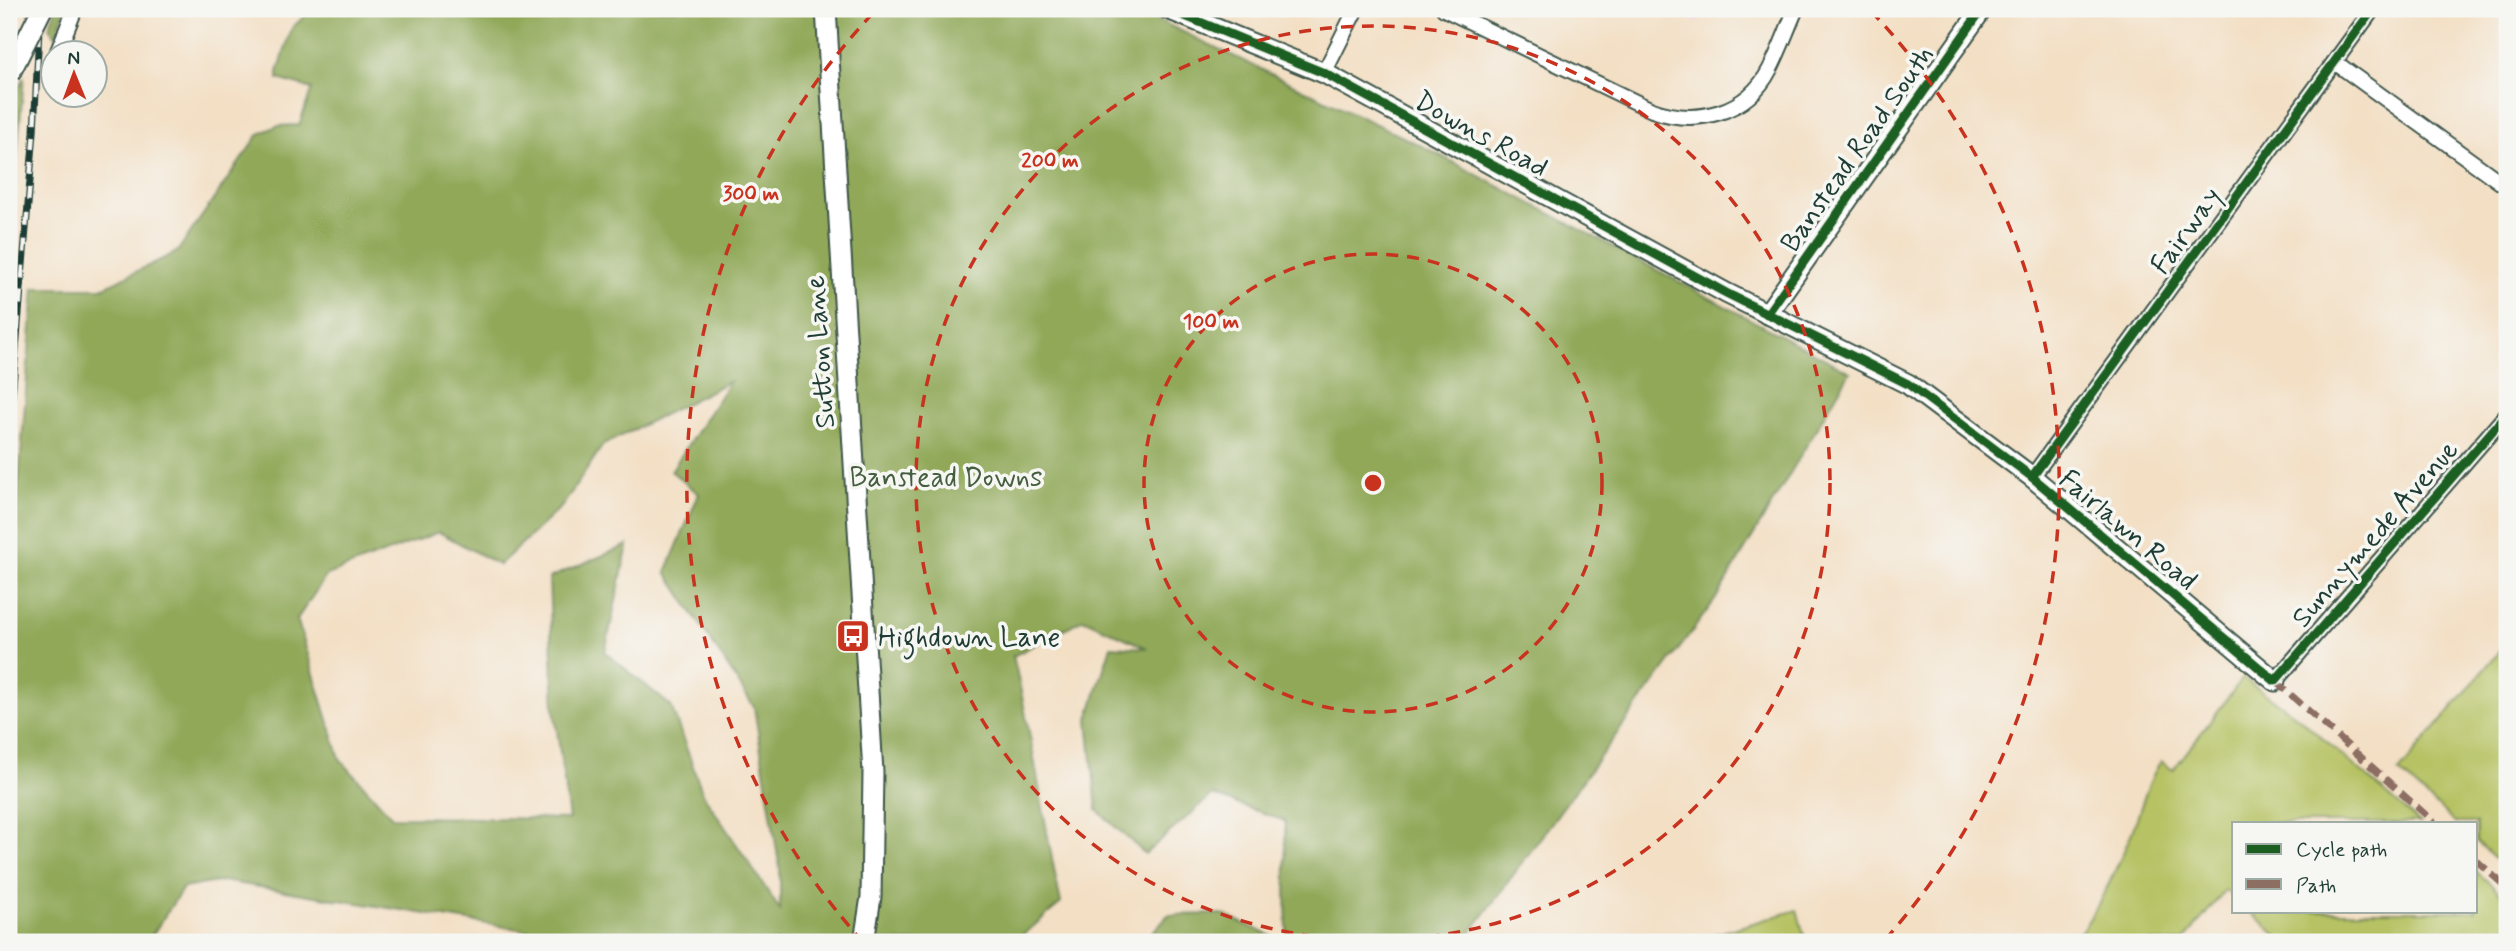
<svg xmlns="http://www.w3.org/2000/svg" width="2516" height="951" font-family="Mynerve,sans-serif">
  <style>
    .built { fill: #f4cfdd }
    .green { fill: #b6c263; stroke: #6a804c; stroke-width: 2 }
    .forest { fill: #90a859; stroke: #587246; stroke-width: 2; fill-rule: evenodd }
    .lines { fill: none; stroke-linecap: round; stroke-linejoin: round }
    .street-casing { stroke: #3f554a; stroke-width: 18 }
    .secondary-casing { stroke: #3f554a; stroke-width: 23 }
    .street { stroke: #fff; stroke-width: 14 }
    .secondary { stroke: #fff; stroke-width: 19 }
    .rail-casing { stroke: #1f3d34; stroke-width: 7 }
    .rail { stroke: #f6f6f2; stroke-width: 4.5; stroke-dasharray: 13; stroke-linecap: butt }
    .secondary-bridge-casing { stroke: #3f554a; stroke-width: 23; stroke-linecap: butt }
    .secondary-bridge { stroke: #fff; stroke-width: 19 }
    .quiet { stroke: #8d6e63; stroke-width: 7; stroke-dasharray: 14 7; stroke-linecap: butt }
    .cycleway-casing { stroke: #f6f6f2; stroke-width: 13 }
    .cycleway { stroke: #1b5e20; stroke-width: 9 }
    .ring { fill: none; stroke: #c8321e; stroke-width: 3.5; stroke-dasharray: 12 9 }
    .labels { text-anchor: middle; stroke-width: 7; stroke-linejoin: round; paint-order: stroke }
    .street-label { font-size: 28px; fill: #1f3d34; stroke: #f6f6f2 }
    .park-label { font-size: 28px; fill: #455e40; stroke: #f6f6f2 }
    .poi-label { font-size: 28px; fill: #1f3d34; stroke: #f6f6f2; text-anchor: start }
    .centre { fill: #c8321e; stroke: #f6f6f2; stroke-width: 3.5 }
    .ring-label { font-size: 21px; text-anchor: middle; font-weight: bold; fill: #c8321e; stroke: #f6f6f2; stroke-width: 7; stroke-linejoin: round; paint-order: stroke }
  </style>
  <rect width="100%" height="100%" fill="#f6f6f2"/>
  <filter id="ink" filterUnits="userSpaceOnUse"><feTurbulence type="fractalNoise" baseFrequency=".0143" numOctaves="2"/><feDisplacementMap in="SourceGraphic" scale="14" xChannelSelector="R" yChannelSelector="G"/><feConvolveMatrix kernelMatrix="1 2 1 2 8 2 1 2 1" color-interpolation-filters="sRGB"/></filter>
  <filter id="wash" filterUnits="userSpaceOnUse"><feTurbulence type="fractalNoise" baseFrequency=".00686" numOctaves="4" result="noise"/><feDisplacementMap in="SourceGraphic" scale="28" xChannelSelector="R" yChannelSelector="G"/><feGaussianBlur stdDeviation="1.57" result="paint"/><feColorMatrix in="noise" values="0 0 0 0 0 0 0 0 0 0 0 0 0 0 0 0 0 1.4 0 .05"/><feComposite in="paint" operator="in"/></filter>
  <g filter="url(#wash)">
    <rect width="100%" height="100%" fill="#f3dfc4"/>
    <polygon class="built" points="1670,9 1704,9 1698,23"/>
    <g class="green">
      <polygon points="2507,642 2507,869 2476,841 2476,823 2456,823 2399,772"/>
      <path d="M2243 678 2298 717 2420 823H2234V898L2225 890 2183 942H2073C2098 911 2114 874 2130 837 2141 811 2146 784 2161 761L2173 770Z"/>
      <polygon points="2476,871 2507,899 2507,942 2284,942 2249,911 2476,911"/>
      <polygon points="1797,910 1806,942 1700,942 1699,939"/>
    </g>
    <g class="forest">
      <polygon points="56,9 65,9 56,36 49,27"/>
      <path d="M312 9H1127L1156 19 1430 150 1850 372 1715 600 1464 942H1287L1285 821 1212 795 1145 854 1097 810 1088 719 1111 646 1147 648 1083 619 1013 656C1033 738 1043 821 1061 903L1014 942H599L223 881 183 888 151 937 158 942H9V608L34 288H102L177 252 259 134 277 126 299 125 312 89 278 79V72L292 28ZM730 381 671 471 699 494 666 572 754 707 780 870V910L703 794 671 706 605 652 628 545 549 578 554 708 569 819 392 817 340 759 297 619 327 575 439 532 499 565 563 505 603 445Z"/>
      <polygon points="24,77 9,242 9,102"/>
      <polygon points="1222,914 1285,942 1143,942 1168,915"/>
    </g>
  </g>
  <g filter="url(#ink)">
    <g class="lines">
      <g class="street-casing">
        <g id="street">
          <path d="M1444 9 1652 110C1696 126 1747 114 1770 69 1780 50 1787 29 1796 9"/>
          <polyline points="58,51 75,9"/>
          <polyline points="2336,63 2507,187"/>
          <polyline points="1324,73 1356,9"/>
          <polyline points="2032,477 2373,9"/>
          <polyline points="2275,681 2507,414"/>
        </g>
      </g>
      <g class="secondary-casing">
        <g id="secondary">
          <polyline points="826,9 873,772 871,897 864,942"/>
          <polyline points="1168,9 1324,73 1726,293 1908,384 2032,477 2275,681"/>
          <polyline points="1767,314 1982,9"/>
        </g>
      </g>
      <use href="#street" class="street"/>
      <use href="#secondary" class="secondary"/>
      <g class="rail-casing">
        <polyline id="rail" points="9,434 34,132 40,9"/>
      </g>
      <use href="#rail" class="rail"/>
      <g class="secondary-bridge-casing">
        <polyline id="secondary-bridge" points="9,75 42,9"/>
      </g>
      <use href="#secondary-bridge" class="secondary-bridge"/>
      <g class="quiet">
        <polyline points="2275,681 2435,823"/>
        <polyline points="2476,860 2507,888"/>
      </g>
      <g class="cycleway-casing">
        <g id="cycleway">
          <polyline points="1168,9 1324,73 1726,293 1908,384 2032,477 2275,681 2507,414"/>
          <polyline points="1767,314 1982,9"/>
          <polyline points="2032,477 2373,9"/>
        </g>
      </g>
      <use href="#cycleway" class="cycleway"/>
    </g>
  </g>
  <g class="ring">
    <circle cx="1373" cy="483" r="229"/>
    <circle cx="1373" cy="483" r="457"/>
    <path d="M863 942A686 686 0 0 1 875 11M1871 11A686 686 0 0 1 1883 942"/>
  </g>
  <defs>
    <g id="bus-square" transform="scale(1.75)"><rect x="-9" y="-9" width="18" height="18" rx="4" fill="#c8321e" stroke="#f6f6f2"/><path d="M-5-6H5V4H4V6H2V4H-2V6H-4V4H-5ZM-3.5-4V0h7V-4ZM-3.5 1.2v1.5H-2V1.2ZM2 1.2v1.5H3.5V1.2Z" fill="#fff"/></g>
  </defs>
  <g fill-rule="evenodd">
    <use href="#bus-square" x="853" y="636"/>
  </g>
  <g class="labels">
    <g class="street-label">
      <text transform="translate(1482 133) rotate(29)" y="10">Downs Road</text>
      <text transform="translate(1856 148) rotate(-55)" y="10">Banstead Road South</text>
      <text transform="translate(2185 230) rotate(-54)" y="10">Fairway</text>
      <text transform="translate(819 352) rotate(-94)" y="10">Sutton Lane</text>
      <text transform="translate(2129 529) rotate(40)" y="10">Fairlawn Road</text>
      <text transform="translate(2374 533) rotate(-49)" y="10">Sunnymede Avenue</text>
    </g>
    <g class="park-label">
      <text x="946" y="486">Banstead Downs</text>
    </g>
    <g class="poi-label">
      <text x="878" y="646">Highdown Lane</text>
    </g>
  </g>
  <circle cx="1373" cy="483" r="10" class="centre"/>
  <g class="ring-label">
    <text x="1050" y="167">200 m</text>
    <text x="751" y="200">300 m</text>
    <text x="1211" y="328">100 m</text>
  </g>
  <rect width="2516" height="951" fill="none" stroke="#f6f6f2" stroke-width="35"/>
  <rect x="2232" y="822" width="245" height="91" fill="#f6f6f2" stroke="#a0aca6" stroke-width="2"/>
  <rect x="2246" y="844" width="35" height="10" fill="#1b5e20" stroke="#a0aca6" stroke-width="2"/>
  <text x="2296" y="856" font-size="21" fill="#1f3d34">Cycle path</text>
  <rect x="2246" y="879" width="35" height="10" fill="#8d6e63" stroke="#a0aca6" stroke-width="2"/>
  <text x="2296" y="892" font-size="21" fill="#1f3d34">Path</text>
  <g transform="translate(74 74) rotate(359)"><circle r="33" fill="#f6f6f2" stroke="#a0aca6" stroke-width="2"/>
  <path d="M0-5L12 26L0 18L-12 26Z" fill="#c8321e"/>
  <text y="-10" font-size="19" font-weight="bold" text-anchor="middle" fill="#1f3d34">N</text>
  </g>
</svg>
